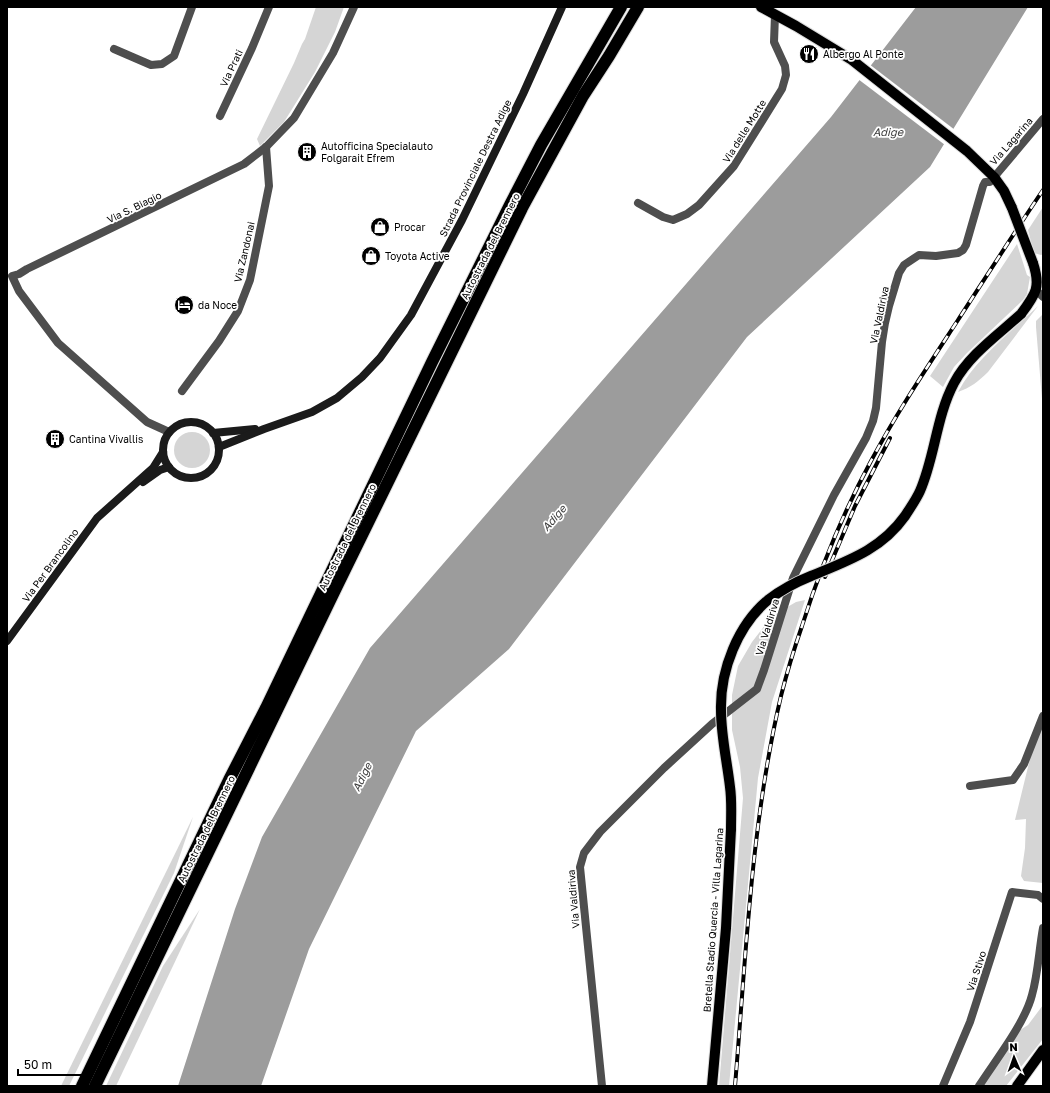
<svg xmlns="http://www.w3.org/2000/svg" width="1050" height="1093" font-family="'Golos Text',sans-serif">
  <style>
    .green { fill: #d5d5d5 }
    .water { fill: #9c9c9c }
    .pier { fill: #fff }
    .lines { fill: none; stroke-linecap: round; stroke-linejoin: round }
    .primary-casing { stroke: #dbdbdb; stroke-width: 12 }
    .motorway-casing { stroke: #dbdbdb; stroke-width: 14 }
    .minor { stroke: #4e4e4e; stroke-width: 8 }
    .tertiary { stroke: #4e4e4e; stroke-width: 8 }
    .secondary { stroke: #1b1b1b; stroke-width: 8 }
    .primary { stroke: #000; stroke-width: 10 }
    .motorway { stroke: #000; stroke-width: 12 }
    .rail-casing { stroke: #000; stroke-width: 4 }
    .rail { stroke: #fff; stroke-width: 2.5; stroke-dasharray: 8; stroke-linecap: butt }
    .primary-bridge-casing { stroke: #dbdbdb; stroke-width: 12; stroke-linecap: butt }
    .primary-bridge { stroke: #000; stroke-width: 10 }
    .labels { text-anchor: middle; stroke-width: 3.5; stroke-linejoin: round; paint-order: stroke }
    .poi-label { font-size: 10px; fill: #000; stroke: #fff; text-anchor: start }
    .street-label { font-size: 10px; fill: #000; stroke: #fff }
    .water-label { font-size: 11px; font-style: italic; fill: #3d3d3d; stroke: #fff }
  </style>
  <rect width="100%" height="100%" fill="#fff"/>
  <g class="green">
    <polygon points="316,7 344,7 335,32 315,72 284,122 260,146 257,139 294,63 302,44 305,39"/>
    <polygon points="1043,207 1043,254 1041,255 1034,253 1028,230"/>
    <polygon points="1017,244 1027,275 1030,277 1027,294 1023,300 967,353 954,367 943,387 930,376"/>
    <path d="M1038 306 988 372C979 381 970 388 958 392 976 358 1010 333 1038 306Z"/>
    <polygon points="1042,315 1043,317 1043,398 1042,399 1036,327 1036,321"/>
    <circle cx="192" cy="450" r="18"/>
    <polygon points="805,600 772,702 758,778 729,1086 719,1086 743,798 740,767 732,730 732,695 738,666 752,642 772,616 796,602"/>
    <polygon points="1040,718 1043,719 1043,883 1024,881 1021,876 1025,848 1026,819 1015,820"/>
    <polygon points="193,817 174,873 69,1086 61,1086"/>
    <polygon points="200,909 116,1086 106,1086 163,966"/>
    <polygon points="1043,1005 1043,1039 1006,1086 982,1086 1017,1032 1028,1025"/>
  </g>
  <polygon class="water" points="916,7 1028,7 930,167 747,337 509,649 416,731 309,949 261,1086 178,1086 235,909 262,837 370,648 831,117"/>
  <polygon class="pier" points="869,64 955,130 945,145 858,79"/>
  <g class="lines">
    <g class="primary-casing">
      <g id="primary">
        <polyline points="761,7 796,26 852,60 967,151 994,177 1004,191 1012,208"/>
        <path d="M1021 314C1036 294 1041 287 1033 263"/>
        <polyline points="712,1086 726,928 731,829"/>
        <polyline points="1017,1086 1043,1050"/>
      </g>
    </g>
    <g class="motorway-casing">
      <g id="motorway">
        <polyline points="82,1086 229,780 266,708 432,362 510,205 541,145 621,7"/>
        <polyline points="95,1086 337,586 522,208 583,96 609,56 638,7"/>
      </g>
    </g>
    <g class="minor">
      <polyline points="114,49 151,65 162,64 174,56 192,7"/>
      <polyline points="220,116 252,48 269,7"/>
      <polyline points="638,203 663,217 673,220 687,214 699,205 734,166 782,89 786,75 785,66 774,42 775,15"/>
      <polyline points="1036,290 1043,297"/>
      <polyline points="182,391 219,341 238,311 250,280 269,186 266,147"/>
      <polyline points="970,786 1013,780 1024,764 1043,716"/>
      <polyline points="602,1086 580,867 584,853 600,832 664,768 712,724 757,689 764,670 793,578 834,495 866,438 873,421 876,408 882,342 885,323 889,306 899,273 904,265 919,255 936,256 958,253 963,250 966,245 983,186 985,182 990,182 1043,119"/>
      <polyline points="943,1086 970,1022 1012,892 1038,895 1043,899"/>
      <path d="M979 1086C995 1061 1025 1023 1032 995 1038 974 1039 950 1043 928"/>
    </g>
    <polyline class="tertiary" points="169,432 147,422 58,343 19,291 12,276 19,274 27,269 244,164 266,147 294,118 333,53 354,7"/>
    <g class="secondary">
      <circle cx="191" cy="450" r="28"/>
      <polyline points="213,433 255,429"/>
      <polyline points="219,447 264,429 312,412 337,398 362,377 380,358 411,315 462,220 523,94 562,7"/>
      <polyline points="143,482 160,470 169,467"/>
      <polyline points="7,641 97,518 153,468 163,452"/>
    </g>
    <use href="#primary" class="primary"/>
    <use href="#motorway" class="motorway"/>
    <g class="rail-casing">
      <g id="rail">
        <polyline points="825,577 855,506 890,438"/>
        <path d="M735 1086C746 956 751 823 781 696 787 672 794 649 802 626 820 569 843 513 871 461 897 412 928 366 958 320 986 277 1014 233 1043 190"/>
      </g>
    </g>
    <use href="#rail" class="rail"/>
    <g class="primary-bridge-casing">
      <g id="primary-bridge">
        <polyline points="1012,208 1033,263"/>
        <path d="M731 829C731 815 732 801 730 787 727 761 721 736 721 710 720 670 738 625 768 600 781 590 796 582 811 576 847 561 881 550 905 516 910 508 916 500 920 491 935 457 936 417 954 383 969 355 998 335 1021 314"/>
      </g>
    </g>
    <use href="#primary-bridge" class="primary-bridge"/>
  </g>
  <defs>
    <g id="restaurant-disc" transform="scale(1)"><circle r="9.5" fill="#000" stroke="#fff"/><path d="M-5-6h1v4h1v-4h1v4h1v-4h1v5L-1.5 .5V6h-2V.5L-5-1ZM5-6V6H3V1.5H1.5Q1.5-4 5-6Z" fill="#fff"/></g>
    <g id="building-disc" transform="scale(1)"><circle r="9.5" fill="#000" stroke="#fff"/><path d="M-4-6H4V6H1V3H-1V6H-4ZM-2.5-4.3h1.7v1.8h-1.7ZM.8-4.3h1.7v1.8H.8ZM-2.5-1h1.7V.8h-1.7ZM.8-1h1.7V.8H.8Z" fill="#fff"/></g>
    <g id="shop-disc" transform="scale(1)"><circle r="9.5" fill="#000" stroke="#fff"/><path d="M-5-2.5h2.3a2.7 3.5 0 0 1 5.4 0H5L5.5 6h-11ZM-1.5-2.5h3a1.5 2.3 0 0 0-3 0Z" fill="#fff"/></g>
    <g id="hotel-disc" transform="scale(1)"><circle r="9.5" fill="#000" stroke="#fff"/><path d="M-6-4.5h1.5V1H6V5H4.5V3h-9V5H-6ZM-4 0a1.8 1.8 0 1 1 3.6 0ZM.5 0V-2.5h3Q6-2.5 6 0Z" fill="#fff"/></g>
  </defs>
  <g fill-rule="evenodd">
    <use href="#restaurant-disc" x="809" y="54"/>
    <use href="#building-disc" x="307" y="152"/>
    <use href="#shop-disc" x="380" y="227"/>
    <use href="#shop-disc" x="371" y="256"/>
    <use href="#hotel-disc" x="184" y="305"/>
    <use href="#building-disc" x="55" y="439"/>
  </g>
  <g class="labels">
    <g class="poi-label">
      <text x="823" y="58">Albergo Al Ponte</text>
      <text x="321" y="150">Autofficina Specialauto<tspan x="321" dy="12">Folgarait Efrem</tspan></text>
      <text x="394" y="231">Procar</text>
      <text x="385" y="260">Toyota Active</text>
      <text x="198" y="309">da Noce</text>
      <text x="69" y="443">Cantina Vivallis</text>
    </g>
    <g class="street-label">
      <text transform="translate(231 68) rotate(-65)" y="4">Via Prati</text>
      <text transform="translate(744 131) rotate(-58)" y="4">Via delle Motte</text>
      <text transform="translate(1011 141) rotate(-49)" y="4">Via Lagarina</text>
      <text transform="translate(475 168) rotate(-64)" y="4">Strada Provinciale Destra Adige</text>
      <text transform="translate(134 207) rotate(-26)" y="4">Via S. Biagio</text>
      <text transform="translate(490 246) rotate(-63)" y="4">Autostrada del Brennero</text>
      <text transform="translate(244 252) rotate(-77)" y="4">Via Zandonai</text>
      <text transform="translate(879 315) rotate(-78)" y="4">Via Valdiriva</text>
      <text transform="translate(347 537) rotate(-64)" y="4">Autostrada del Brennero</text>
      <text transform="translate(50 565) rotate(-54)" y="4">Via Per Brancolino</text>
      <text transform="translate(767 627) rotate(-73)" y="4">Via Valdiriva</text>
      <text transform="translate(206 829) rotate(-64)" y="4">Autostrada del Brennero</text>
      <text transform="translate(573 899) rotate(-95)" y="4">Via Valdiriva</text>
      <text transform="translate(713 920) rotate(-86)" y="4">Bretella Stadio Quercia - Villa Lagarina</text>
      <text transform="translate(976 971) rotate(-72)" y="4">Via Stivo</text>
    </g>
    <g class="water-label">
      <text x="888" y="136">Adige</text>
      <text transform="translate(554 518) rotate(-49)" y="4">Adige</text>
      <text transform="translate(362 777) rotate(-64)" y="4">Adige</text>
    </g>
  </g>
  <rect width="1050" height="1093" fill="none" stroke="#000000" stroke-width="16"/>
  <g transform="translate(1014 1057) rotate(358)" stroke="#ffffff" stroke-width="3" paint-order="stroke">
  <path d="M0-3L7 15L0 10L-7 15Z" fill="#000000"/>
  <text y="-6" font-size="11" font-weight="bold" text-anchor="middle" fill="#000000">N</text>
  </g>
  <path d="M18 1069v6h67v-6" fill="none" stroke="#000000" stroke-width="2"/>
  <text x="24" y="1069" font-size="12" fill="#000000" stroke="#ffffff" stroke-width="3" paint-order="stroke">50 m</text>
</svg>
